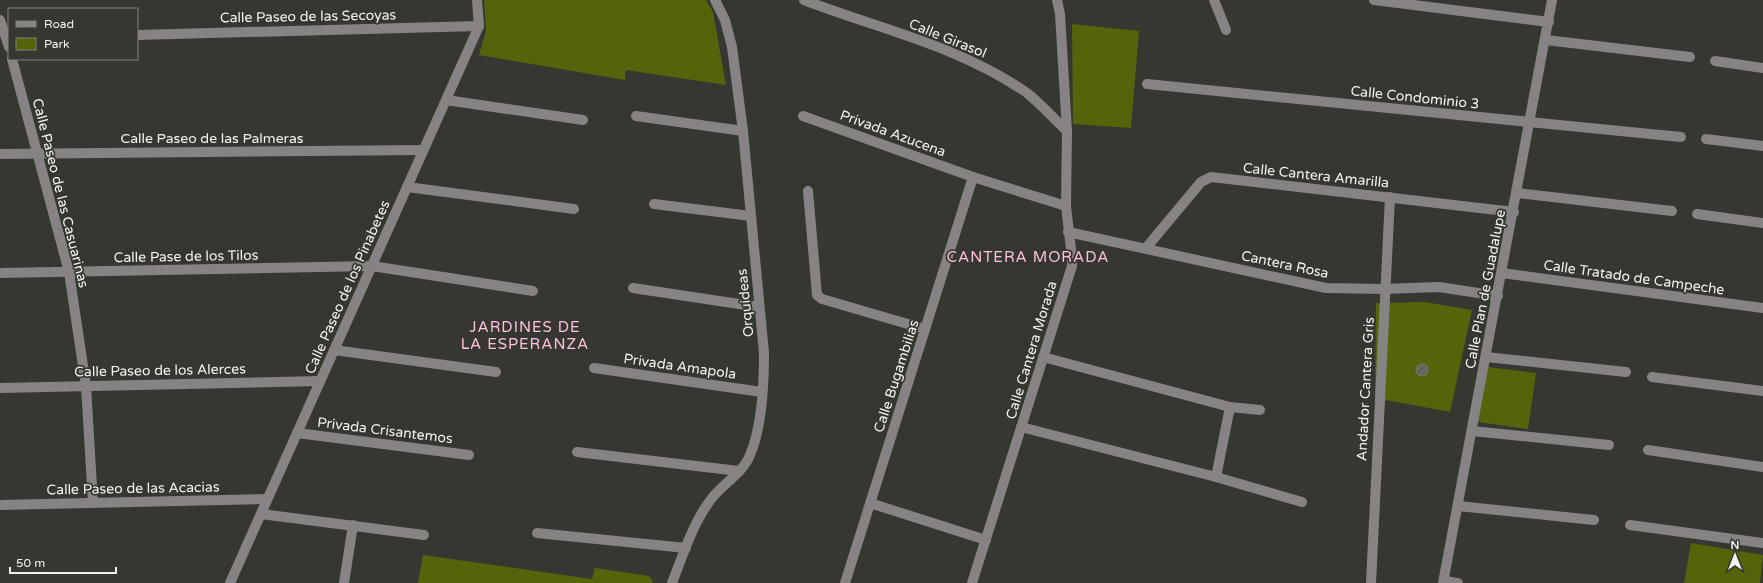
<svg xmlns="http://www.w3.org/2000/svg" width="1763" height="583" font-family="'Varela Round',sans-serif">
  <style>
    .green { fill: #57630b }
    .building { fill: url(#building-hatch); stroke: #7a7c75 }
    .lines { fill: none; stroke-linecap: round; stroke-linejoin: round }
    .minor { stroke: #878384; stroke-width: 10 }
    .labels { text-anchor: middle; stroke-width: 3.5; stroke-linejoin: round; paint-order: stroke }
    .street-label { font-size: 14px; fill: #f1f2ee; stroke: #353730 }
    .neighbourhood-label { font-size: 15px; letter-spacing: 1px; fill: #fec0dd; stroke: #353730 }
  </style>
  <defs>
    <pattern id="building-hatch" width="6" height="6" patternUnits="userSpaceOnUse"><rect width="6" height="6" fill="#61635b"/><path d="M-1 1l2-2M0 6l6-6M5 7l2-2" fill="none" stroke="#787a73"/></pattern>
  </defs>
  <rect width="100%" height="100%" fill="#353730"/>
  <g class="green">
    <polygon points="484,0 706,0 713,12 726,85 626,70 625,80 479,55 486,31"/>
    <polygon points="1072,24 1139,31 1131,128 1073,124"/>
    <polygon points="1425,302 1472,310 1450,412 1375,398 1376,303"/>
    <polygon points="1488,367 1536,373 1528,429 1478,422"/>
    <polygon points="1691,543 1763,555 1760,583 1684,583"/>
    <polygon points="423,555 592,579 595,568 649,576 653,581 652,583 418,583"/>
  </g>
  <circle class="building" cx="1422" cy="370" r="6"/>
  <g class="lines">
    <g class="minor">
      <path d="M804 0C879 29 960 46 1027 93 1041 104 1054 119 1067 131"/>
      <polyline points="1214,0 1226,30"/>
      <polyline points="1374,0 1549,22"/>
      <polyline points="0,20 9,47"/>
      <polyline points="137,35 479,26"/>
      <polyline points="1546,40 1690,57"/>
      <polyline points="12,59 69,272 86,386 93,503"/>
      <polyline points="1715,61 1763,68"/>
      <polyline points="1147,84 1681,137"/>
      <polyline points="446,100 583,120"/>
      <polyline points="636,116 743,131"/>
      <polyline points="803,116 973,177 1066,206"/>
      <polyline points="1706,139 1763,146"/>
      <polyline points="0,154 423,150"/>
      <polyline points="407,187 574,209"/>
      <polyline points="808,191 817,295 822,299 925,329"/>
      <polyline points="1517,193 1672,211"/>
      <polyline points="654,204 751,216"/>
      <polyline points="1697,214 1763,223"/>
      <polyline points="1068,232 1326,288 1384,289 1439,287 1498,296"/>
      <polyline points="1146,248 1201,182 1211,177 1514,212"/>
      <polyline points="0,273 372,266 533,291"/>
      <polyline points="1502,273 1763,308"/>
      <polyline points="633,288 759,307"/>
      <polyline points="334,350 496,372"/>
      <polyline points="1486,357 1626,372"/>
      <polyline points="594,368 762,392"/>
      <polyline points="1652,377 1763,391"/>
      <polyline points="0,388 320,381"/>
      <polyline points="1230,407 1260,410"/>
      <polyline points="1021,427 1216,477 1230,407 1043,357"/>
      <polyline points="1472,431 1609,445"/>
      <polyline points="297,433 469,455"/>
      <polyline points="1648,450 1763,467"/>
      <polyline points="577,452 739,471"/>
      <polyline points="1216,477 1302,502"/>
      <polyline points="870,503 986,540"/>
      <polyline points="0,505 267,499"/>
      <polyline points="1458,506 1594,520"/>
      <polyline points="261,514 424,535"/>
      <polyline points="1630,525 1763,543"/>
      <polyline points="537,533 686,548"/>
      <polyline points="1444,581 1458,583"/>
      <polyline points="230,583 479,26 477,0"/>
      <polyline points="344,583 353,525"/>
      <path d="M672 583C683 555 693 522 712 498 723 484 743 473 750 455 762 427 764 385 764 353L743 131 732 47 725 20 715 0"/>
      <polyline points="845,583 973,177"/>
      <polyline points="972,583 1072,266 1072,258 1066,206 1067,131 1060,14 1057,0"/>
      <polyline points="1371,583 1390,197"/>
      <polyline points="1443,583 1552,0"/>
    </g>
  </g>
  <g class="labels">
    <g class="street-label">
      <text transform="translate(308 16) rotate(-1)" y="5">Calle Paseo de las Secoyas</text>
      <text transform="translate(948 38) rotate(22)" y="5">Calle Girasol</text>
      <text transform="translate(1415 97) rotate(6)" y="5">Calle Condominio 3</text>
      <text transform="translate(893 133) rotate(20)" y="5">Privada Azucena</text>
      <text x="212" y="143">Calle Paseo de las Palmeras</text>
      <text transform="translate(1316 175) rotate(6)" y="5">Calle Cantera Amarilla</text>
      <text transform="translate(61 193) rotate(76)" y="5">Calle Paseo de las Casuarinas</text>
      <text transform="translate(186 256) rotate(-1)" y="5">Calle Pase de los Tilos</text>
      <text transform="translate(1285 264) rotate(12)" y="5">Cantera Rosa</text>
      <text transform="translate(1634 277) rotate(8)" y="5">Calle Tratado de Campeche</text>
      <text transform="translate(347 287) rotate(-66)" y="5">Calle Paseo de los Pinabetes</text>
      <text transform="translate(1485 289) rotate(-79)" y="5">Calle Plan de Guadalupe</text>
      <text transform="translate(745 303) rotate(-96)" y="5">Orquídeas</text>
      <text transform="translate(1031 350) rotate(-73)" y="5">Calle Cantera Morada</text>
      <text transform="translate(680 366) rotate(8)" y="5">Privada Amapola</text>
      <text transform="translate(160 370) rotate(-1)" y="5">Calle Paseo de los Alerces</text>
      <text transform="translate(896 376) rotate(-72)" y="5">Calle Bugambilias</text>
      <text transform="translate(1365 389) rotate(-87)" y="5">Andador Cantera Gris</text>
      <text transform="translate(385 430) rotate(7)" y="5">Privada Crisantemos</text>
      <text transform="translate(133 488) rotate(-1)" y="5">Calle Paseo de las Acacias</text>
    </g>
    <g class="neighbourhood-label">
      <text x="1028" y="262">CANTERA MORADA</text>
      <text x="525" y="332">JARDINES DE<tspan x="525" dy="17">LA ESPERANZA</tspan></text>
    </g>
  </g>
  <rect x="8" y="8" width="130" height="52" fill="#353730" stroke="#80827c"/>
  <rect x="16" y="21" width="20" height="6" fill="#878384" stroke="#80827c"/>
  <text x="44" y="28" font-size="12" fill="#f1f2ee">Road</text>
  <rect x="16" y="38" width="20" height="12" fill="#57630b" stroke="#80827c"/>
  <text x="44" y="48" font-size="12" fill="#f1f2ee">Park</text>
  <g transform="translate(1735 555)" stroke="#353730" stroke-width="3" paint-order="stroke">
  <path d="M0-3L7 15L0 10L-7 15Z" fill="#f1f2ee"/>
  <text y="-6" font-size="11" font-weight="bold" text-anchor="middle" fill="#f1f2ee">N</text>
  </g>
  <path d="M10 567v6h106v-6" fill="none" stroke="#f1f2ee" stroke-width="2"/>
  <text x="16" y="567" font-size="12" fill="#f1f2ee" stroke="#353730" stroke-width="3" paint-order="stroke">50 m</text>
</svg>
